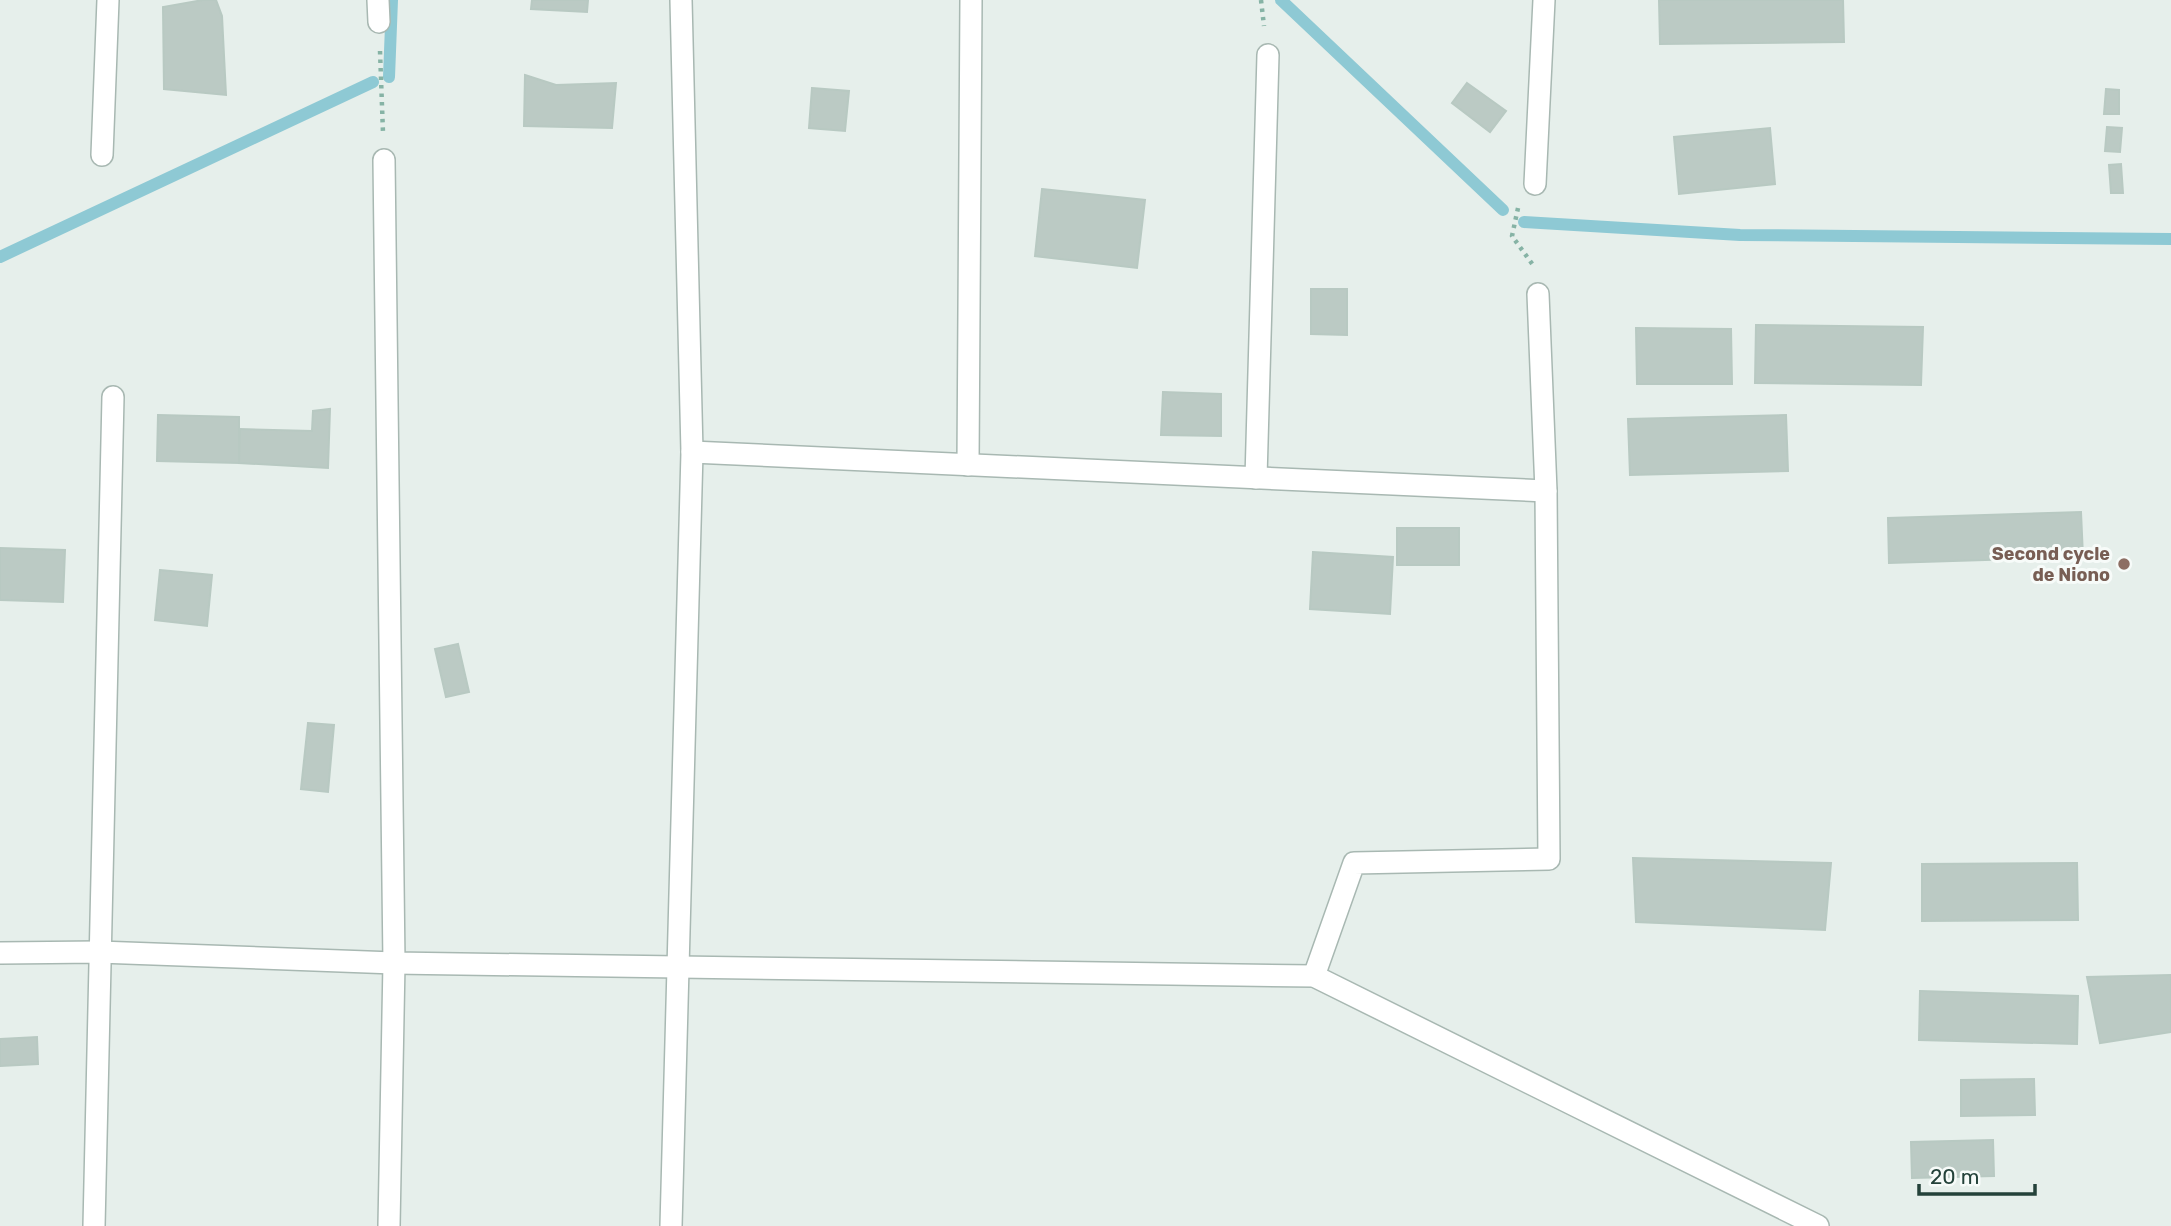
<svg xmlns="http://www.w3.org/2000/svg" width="2171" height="1226" font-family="Rubik,sans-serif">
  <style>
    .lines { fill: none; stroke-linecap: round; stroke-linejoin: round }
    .stream { stroke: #8ec9d4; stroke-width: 12 }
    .building { fill: #bbcac4; stroke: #b8c9c2; stroke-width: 2 }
    .street-casing { stroke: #a8b8b2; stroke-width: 24 }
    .path { stroke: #86b3a5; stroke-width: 4.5; stroke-dasharray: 3.5 5; stroke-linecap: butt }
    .street { stroke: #fff; stroke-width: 21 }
    .education-dot { fill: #8d6e63; stroke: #f7fbf9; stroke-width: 2.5 }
    .labels { text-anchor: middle; stroke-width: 6; stroke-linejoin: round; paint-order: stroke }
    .education-label { font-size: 18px; font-weight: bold; fill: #785e54; stroke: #f7fbf9; text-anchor: end }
  </style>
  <rect width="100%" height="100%" fill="#e6efeb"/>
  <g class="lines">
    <g class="stream">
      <polyline points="1281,0 1503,210"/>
      <polyline points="389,77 392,0"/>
      <polyline points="1524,222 1740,235 2171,239"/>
      <polyline points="0,257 373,82"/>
    </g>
  </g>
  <g class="building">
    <polygon points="203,0 216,0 222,16 226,95 164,89 163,7"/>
    <polygon points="532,0 588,0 587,12 531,9"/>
    <polygon points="1659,0 1843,0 1844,42 1660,44"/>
    <polygon points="525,75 556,85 616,83 612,128 524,126"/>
    <polygon points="1467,83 1506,111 1490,132 1452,103"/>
    <polygon points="812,88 849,91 845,131 809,128"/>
    <polygon points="2106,89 2119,90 2119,114 2104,114"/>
    <polygon points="2107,127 2122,128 2120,152 2105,151"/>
    <polygon points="1770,128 1775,184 1679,194 1674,137"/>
    <polygon points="2121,164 2123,193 2111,193 2109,165"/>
    <polygon points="1042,189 1145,200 1137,268 1035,256"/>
    <polygon points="1311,289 1347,289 1347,335 1311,334"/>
    <polygon points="1756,325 1923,327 1921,385 1755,383"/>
    <polygon points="1636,328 1731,329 1732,384 1637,384"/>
    <polygon points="1163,392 1221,394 1221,436 1161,435"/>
    <polygon points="330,409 328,468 239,463 240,429 312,431 313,411"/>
    <polygon points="158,415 239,417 239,463 157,461"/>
    <polygon points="1786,415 1788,471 1630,475 1628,419"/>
    <polygon points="2081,512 2083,557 1889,563 1888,518"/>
    <rect x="1397" y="528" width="62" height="37"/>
    <polygon points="0,548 65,550 63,602 0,600"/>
    <polygon points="1313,552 1393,557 1390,614 1310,609"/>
    <polygon points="160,570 212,575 207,626 155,620"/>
    <polygon points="458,644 469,692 446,697 435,649"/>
    <polygon points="308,723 334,725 328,792 301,789"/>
    <polygon points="1633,858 1831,863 1825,930 1636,922"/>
    <polygon points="2077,863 2078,920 1922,921 1922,864"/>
    <polygon points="2171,975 2171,1032 2100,1043 2087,977"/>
    <polygon points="1920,991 2078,996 2077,1044 1919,1040"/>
    <polygon points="37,1037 38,1064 0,1066 0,1039"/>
    <polygon points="2034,1079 2035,1115 1961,1116 1961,1080"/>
    <polygon points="1993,1140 1994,1176 1912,1178 1911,1142"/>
  </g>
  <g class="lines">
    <g class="street-casing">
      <g id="street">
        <polyline points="378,0 379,22"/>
        <polyline points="102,155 108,0"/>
        <polyline points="384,160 394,963 389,1226"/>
        <polyline points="1535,184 1544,0"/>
        <polyline points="692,452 1546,491"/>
        <polyline points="968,465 971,0"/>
        <polyline points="1256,478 1268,55"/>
        <polyline points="0,953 99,952 394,963 1314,976 1818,1226"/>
        <polyline points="1314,976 1354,863 1549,859 1546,491 1538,294"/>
        <polyline points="94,1226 113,397"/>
        <polyline points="671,1226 692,452 681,0"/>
      </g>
    </g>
    <g class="path">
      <polyline points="1261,0 1264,26"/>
      <polyline points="380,51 383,133"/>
      <polyline points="1518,208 1512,236 1533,265"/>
    </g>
    <use href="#street" class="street"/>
  </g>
  <circle class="education-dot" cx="2124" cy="564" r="7"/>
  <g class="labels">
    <g class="education-label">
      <text x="2110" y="560">Second cycle<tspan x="2110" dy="21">de Niono</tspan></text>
    </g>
  </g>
  <path d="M1919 1184v10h116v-10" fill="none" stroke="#24423a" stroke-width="3.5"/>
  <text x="1930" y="1184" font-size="21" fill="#24423a" stroke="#f7fbf9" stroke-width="5" paint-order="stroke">20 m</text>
</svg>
